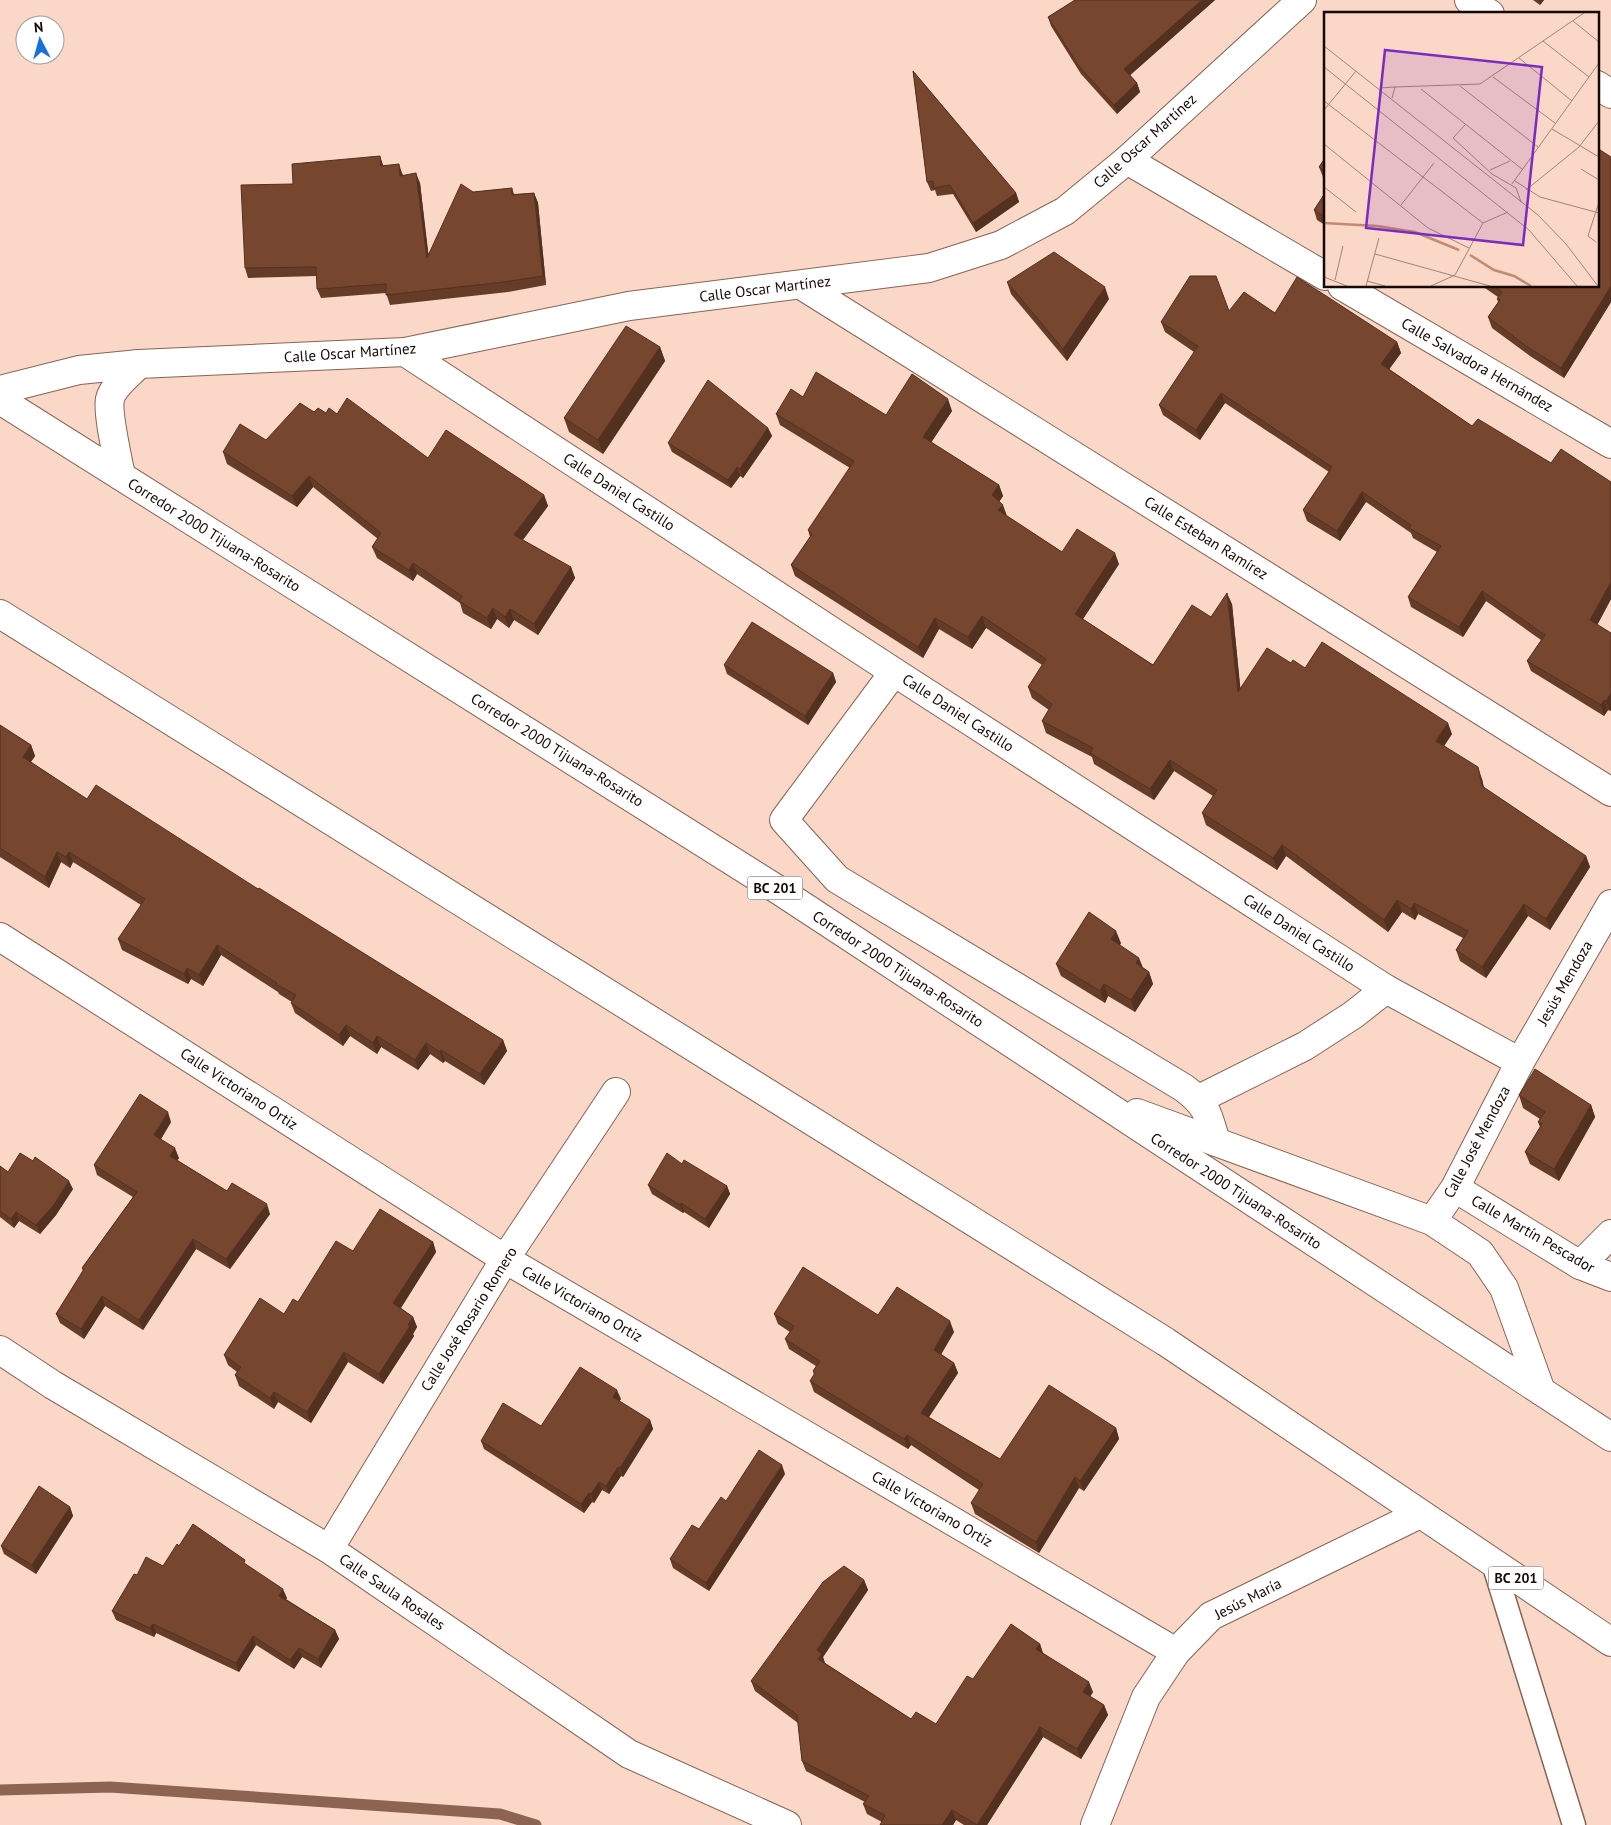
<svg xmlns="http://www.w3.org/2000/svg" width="1611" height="1825" font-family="'PT Sans',sans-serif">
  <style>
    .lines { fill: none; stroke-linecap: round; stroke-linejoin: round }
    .stream { stroke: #8d6451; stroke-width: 11 }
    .lane-casing { stroke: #836556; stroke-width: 25 }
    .street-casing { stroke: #836556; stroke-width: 30 }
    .secondary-casing { stroke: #836556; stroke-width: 30 }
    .highway-casing { stroke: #836556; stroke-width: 30 }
    .lane { stroke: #fff; stroke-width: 22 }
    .street { stroke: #fff; stroke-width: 28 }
    .secondary { stroke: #fff; stroke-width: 28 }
    .highway { stroke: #fff; stroke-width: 28 }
    .wall { fill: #653c28 }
    .shaded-wall { fill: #533120 }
    .building { fill: #76462e; stroke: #533120 }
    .labels { text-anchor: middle; stroke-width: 5; stroke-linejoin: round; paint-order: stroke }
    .shield { fill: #fff; stroke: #5a5350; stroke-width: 1 }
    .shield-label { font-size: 14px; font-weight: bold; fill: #140905 }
    .street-label { font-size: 15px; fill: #140905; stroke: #fff }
    .inset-river { fill: none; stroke: #c18b71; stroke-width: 2.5 }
    .inset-road { fill: none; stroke: #9f8579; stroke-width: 1 }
    .view { fill: #7b2cbf; fill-opacity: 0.15; stroke: #7b2cbf; stroke-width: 2.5 }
    .inset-edge { fill: none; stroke: #140905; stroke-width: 2.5 }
  </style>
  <rect width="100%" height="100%" fill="#fbd7c7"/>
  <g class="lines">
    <polyline class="stream" points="0,1790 110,1787 500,1814 536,1825"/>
    <g class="lane-casing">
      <polyline id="lane" points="1493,1563 1574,1825"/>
    </g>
    <g class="street-casing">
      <g id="street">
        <polyline points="1469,0 1490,14"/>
        <polyline points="1597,85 1611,94"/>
        <polyline points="1127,160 1325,276"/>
        <polyline points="801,285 1611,792"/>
        <polyline points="1342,286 1611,444"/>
        <polyline points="405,352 894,672 1386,989 1520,1062"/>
        <polyline points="139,364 405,352 629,306 929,268 1001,245 1065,211 1127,160 1302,0"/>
        <path d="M894 672 784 820 837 879 1184 1088C1208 1106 1208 1115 1216 1142"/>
        <polyline points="0,937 505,1259 1176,1652"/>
        <polyline points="1199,1099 1305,1046 1353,1015 1386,989"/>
        <polyline points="1455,1188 1580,1265 1611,1277"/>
        <polyline points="1432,1221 1455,1188 1520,1062 1611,904"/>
        <polyline points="1580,1265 1611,1234"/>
        <polyline points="0,1350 53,1385 329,1549 629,1754 787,1825"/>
        <polyline points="329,1549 505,1259 616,1092"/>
      </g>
    </g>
    <g class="secondary-casing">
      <polyline id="secondary" points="1095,1825 1146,1697 1176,1652 1211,1616 1420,1514"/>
    </g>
    <g class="highway-casing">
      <g id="highway">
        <polyline points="0,390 79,370 139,364"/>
        <polyline points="0,400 780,891 1611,1437"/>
        <path d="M121 476C118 460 107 413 110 399 113 386 130 374 139 364"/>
        <polyline points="0,614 1166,1342 1611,1642"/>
        <polyline points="1137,1113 1432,1221 1480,1253 1504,1288 1541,1391"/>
      </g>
    </g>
    <use href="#lane" class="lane"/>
    <use href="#street" class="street"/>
    <use href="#secondary" class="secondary"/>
    <use href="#highway" class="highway"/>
  </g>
  <g class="wall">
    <polygon points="1075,0 1215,0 1130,75 1137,83 1140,92 1117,114 1081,74 1051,26 1048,17"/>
    <polygon points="1533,0 1544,0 1540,5"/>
    <polygon points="913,71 1016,193 1019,202 976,232 953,194 937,196 935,190 931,191 927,182"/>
    <polygon points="380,156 383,166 402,173 403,175 420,183 428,254 473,192 512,188 514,194 534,193 538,203 546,285 508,292 390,305 386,293 321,298 317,289 317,276 248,278 245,268 293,184"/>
    <polygon points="1611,157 1611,302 1564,378 1530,356 1492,328 1488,317 1498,302 1497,299 1498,297 1482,286 1597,286"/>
    <polygon points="1325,158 1325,178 1323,177 1319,167"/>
    <polygon points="1325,193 1325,225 1317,220 1314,210"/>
    <polygon points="1007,282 1109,299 1067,361 1011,294"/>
    <polygon points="1229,311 1275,313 1397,342 1401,353 1389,369 1472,426 1551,463 1611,482 1611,599 1597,625 1611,633 1611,710 1610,711 1608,710 1604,716 1531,671 1527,661 1541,640 1486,601 1463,637 1411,607 1408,597 1437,552 1413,538 1411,533 1366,502 1340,541 1307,521 1303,510 1329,472 1225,403 1200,440 1163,415 1159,405 1194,352 1165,332 1161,322"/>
    <polygon points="660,347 665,361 603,454 569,432 564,418"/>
    <polygon points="803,397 886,415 952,411 931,442 999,485 1003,496 999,502 1007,516 1062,552 1119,564 1083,619 1153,665 1211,617 1232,604 1240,688 1291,663 1305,668 1452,734 1444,746 1482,779 1484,788 1586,856 1590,867 1550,930 1528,916 1486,978 1460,961 1456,950 1463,938 1418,914 1415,920 1402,912 1388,932 1286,856 1277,870 1206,825 1202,813 1213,796 1174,771 1154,800 1094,764 1092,757 1046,733 1042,721 1049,710 1032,698 1028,687 1042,665 986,628 972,649 939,629 923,658 795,576 791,565 810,537 808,530 850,468 780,425 776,414"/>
    <polygon points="314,412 337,414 428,458 544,495 548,506 523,540 571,567 575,578 538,635 514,620 509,628 497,619 491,629 463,613 460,603 417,574 413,581 377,558 372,547 378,539 313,487 297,507 227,464 223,452 266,440"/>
    <polygon points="768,428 772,436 743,478 740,476 731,488 672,452 668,443"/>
    <polygon points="724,665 833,673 836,682 808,725 727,674"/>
    <polygon points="0,725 31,745 35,756 31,762 87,799 258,889 503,1040 507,1051 484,1085 445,1061 443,1063 430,1054 418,1070 381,1047 377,1054 350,1036 343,1046 295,1013 291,1003 292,1002 279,994 278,992 221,955 203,986 191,979 188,984 122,950 118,939 141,905 73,862 70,868 61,862 49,888 0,857"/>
    <polygon points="1121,943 1120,945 1143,968 1149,972 1153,984 1135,1012 1108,996 1105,1003 1061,976 1056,964"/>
    <polygon points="1519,1095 1591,1105 1595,1117 1559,1181 1530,1164 1525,1152 1540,1127 1538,1122 1540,1119 1523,1108"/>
    <polygon points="171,1122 161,1139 179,1158 177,1160 227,1191 270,1214 230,1269 196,1249 143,1330 105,1306 84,1339 60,1323 56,1314 83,1271 82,1268 133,1197 97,1175 94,1165"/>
    <polygon points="682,1164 727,1186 730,1194 709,1228 684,1212 683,1213 652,1194 648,1185"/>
    <polygon points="0,1166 8,1172 73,1189 56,1215 40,1234 19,1221 14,1228 0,1217"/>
    <polygon points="433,1242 436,1252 401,1308 413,1317 417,1327 413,1334 414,1336 383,1384 348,1362 311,1423 278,1402 274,1409 239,1386 235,1375 237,1372 228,1365 224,1355 284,1314 298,1302 353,1251"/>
    <polygon points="774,1314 878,1315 954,1332 941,1354 954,1363 958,1373 929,1417 1000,1459 1116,1428 1119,1439 1084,1491 1079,1488 1039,1553 975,1514 971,1503 979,1490 911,1445 908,1449 814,1392 810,1381 814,1375 813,1371 816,1366 789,1349 785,1339 790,1332 778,1324"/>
    <polygon points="621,1399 619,1401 650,1420 653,1429 623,1477 621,1476 609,1494 602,1490 594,1503 592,1502 584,1513 484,1449 481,1441 541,1426"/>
    <polygon points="785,1474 709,1591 673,1568 670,1559 726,1501"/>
    <polygon points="70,1507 73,1516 36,1574 4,1554 1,1546"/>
    <polygon points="179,1546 247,1566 287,1598 286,1599 335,1630 339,1639 321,1668 302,1657 294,1669 256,1645 239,1672 156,1633 154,1637 116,1620 112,1611 137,1575 163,1566"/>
    <polygon points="864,1580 868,1590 823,1657 825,1663 911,1719 936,1724 973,1679 1040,1644 1043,1653 1093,1692 1090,1696 1104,1705 1108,1715 1081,1759 1043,1737 987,1825 964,1825 956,1820 953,1825 880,1825 882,1822 867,1814 863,1804 865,1802 806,1771 802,1761 798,1723 755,1691 751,1681"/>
  </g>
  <g class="shaded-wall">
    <polygon points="1202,0 1215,0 1127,78 1124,69"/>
    <polygon points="1539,0 1544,0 1540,5"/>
    <polygon points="1137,83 1140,92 1117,114 1114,105"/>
    <polygon points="380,156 383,165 384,176 381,166"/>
    <polygon points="399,164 402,173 404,185 400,176"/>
    <polygon points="416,173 420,183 430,267 427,258"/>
    <polygon points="534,193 538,203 546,285 543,276"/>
    <polygon points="1016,193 1019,202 976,232 973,223"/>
    <polygon points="1611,286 1611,302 1564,378 1561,368"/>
    <polygon points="1105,287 1109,299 1067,361 1063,349"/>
    <polygon points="1397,342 1401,353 1385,375 1381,364"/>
    <polygon points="660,347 665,361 603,454 598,440"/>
    <polygon points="1221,393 1225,403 1200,440 1196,430"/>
    <polygon points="948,399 952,411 927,449 923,437"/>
    <polygon points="768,428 772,436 743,478 740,469"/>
    <polygon points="737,467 740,476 731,488 728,480"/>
    <polygon points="309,476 313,487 297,507 292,496"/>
    <polygon points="999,485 1003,496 996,506 992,495"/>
    <polygon points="1362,492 1366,502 1340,541 1337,531"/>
    <polygon points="544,495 548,506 518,546 514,535"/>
    <polygon points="1003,505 1007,516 998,510"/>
    <polygon points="1115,553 1119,564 1079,625 1075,614"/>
    <polygon points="413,563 417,574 413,581 409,570"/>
    <polygon points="571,567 575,578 538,635 534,624"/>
    <polygon points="1611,582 1611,599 1594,631 1590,620"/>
    <polygon points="1482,591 1486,601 1463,637 1459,627"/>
    <polygon points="1227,593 1232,604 1242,704 1238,692"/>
    <polygon points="493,608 497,619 491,629 487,618"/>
    <polygon points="510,609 514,620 509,628 505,617"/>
    <polygon points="982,616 986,628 972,649 968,637"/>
    <polygon points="935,618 939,629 923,658 918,647"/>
    <polygon points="833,673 836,682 808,725 805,716"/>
    <polygon points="1611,693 1611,710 1610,711 1606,701"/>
    <polygon points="1604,700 1608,710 1604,716 1601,705"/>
    <polygon points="1448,723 1452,734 1440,752 1436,741"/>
    <polygon points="31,745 35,756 27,767 23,757"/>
    <polygon points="1170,760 1174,771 1154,800 1150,789"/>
    <polygon points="1478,767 1482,779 1486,798 1482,786"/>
    <polygon points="1282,845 1286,856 1277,870 1273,858"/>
    <polygon points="57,852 61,862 49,888 45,877"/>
    <polygon points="69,852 73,862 70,868 66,857"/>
    <polygon points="1586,856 1590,867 1550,930 1546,919"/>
    <polygon points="1397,900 1402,912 1388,932 1384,920"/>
    <polygon points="1414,903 1418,914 1415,920 1411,909"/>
    <polygon points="1524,904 1528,916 1486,978 1482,967"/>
    <polygon points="1116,931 1121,943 1116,951 1111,939"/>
    <polygon points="217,945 221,955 203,986 199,975"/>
    <polygon points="1139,958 1144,970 1136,963"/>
    <polygon points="187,968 191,979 188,984 184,974"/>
    <polygon points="1149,972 1153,984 1135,1012 1131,1000"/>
    <polygon points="1104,984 1108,996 1105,1003 1100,991"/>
    <polygon points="346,1025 350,1036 343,1046 339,1035"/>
    <polygon points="377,1036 381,1047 377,1054 373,1043"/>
    <polygon points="503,1040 507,1051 484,1085 480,1074"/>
    <polygon points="426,1043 430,1054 418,1070 415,1060"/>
    <polygon points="441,1050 445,1061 443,1063 440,1052"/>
    <polygon points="1591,1105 1595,1117 1559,1181 1554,1169"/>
    <polygon points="168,1112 171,1122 158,1144 154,1135"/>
    <polygon points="175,1148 179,1158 173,1166 170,1156"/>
    <polygon points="69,1181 73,1189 56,1215 40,1234 36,1225"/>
    <polygon points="727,1186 730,1194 709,1228 705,1219"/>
    <polygon points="681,1203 684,1212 683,1213 680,1205"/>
    <polygon points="267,1204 270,1214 230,1269 226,1259"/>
    <polygon points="16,1212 19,1221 14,1228 11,1219"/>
    <polygon points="193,1239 196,1249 143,1330 139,1320"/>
    <polygon points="433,1242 436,1252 397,1314 393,1303"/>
    <polygon points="102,1296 105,1306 84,1339 81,1329"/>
    <polygon points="413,1317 417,1327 413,1334 414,1336 383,1384 379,1374"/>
    <polygon points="950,1321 954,1332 938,1360 934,1350"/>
    <polygon points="344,1352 348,1362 311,1423 307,1412"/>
    <polygon points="954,1363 958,1373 925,1423 921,1413"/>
    <polygon points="617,1390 621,1399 616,1406 613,1397"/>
    <polygon points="274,1392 278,1402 274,1409 270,1398"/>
    <polygon points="650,1420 653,1429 623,1477 620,1468"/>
    <polygon points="1116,1428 1119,1439 1084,1491 1080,1481"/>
    <polygon points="907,1435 911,1445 908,1449 904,1439"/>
    <polygon points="782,1465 785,1474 709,1591 706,1583"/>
    <polygon points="618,1467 621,1476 609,1494 606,1486"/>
    <polygon points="1075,1477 1079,1488 1039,1553 1036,1542"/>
    <polygon points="599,1482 602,1490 594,1503 591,1494"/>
    <polygon points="589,1493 592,1502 584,1513 581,1504"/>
    <polygon points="70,1507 73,1516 36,1574 32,1565"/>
    <polygon points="864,1580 868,1590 823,1657 825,1664 818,1659 817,1650"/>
    <polygon points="283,1589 287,1598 282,1604 279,1596"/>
    <polygon points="153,1624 156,1633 154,1637 150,1628"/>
    <polygon points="335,1630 339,1639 321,1668 318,1659"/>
    <polygon points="253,1636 256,1645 239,1672 236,1663"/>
    <polygon points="1040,1644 1043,1654 1036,1649"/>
    <polygon points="299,1648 302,1657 294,1669 290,1660"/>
    <polygon points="1089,1682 1093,1692 1087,1702 1083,1692"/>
    <polygon points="1104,1705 1108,1715 1081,1759 1077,1749"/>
    <polygon points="1040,1727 1043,1737 987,1825 977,1825"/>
    <polygon points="952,1810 956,1820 953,1825 942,1825"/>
  </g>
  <g class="building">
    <polygon points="1075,0 1202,0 1124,69 1137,83 1114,105 1078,65 1048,17"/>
    <polygon points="913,71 1016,193 973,223 950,185 934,188 933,181 927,182"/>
    <polygon points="1597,148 1611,157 1611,286 1561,368 1526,346 1488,317 1500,300 1497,299 1502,292 1494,286 1597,286"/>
    <polygon points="380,156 381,166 399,164 400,176 416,173 427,258 461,184 473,192 512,188 512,195 534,193 543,276 504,282 386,295 386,284 317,289 316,267 245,268 241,185 293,184 292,164"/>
    <polygon points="1325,158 1325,171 1319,167"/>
    <polygon points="1325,193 1325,217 1314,210"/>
    <polygon points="1054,252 1105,287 1063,349 1007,282"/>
    <polygon points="1190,276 1216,276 1229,311 1244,292 1275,313 1297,277 1397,342 1381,364 1472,426 1478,419 1551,463 1561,449 1611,482 1611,582 1590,620 1611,633 1611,693 1606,701 1604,700 1601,705 1527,661 1545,635 1482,591 1459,627 1408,597 1441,546 1409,528 1411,525 1362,492 1337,531 1303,510 1332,467 1221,393 1196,430 1159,405 1198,346 1161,322"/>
    <polygon points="626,326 660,347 598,440 564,418"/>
    <polygon points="816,372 886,415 912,374 948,399 923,437 999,485 992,495 1003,505 998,510 1062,552 1077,529 1115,553 1075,614 1153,665 1192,605 1211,617 1227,593 1238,692 1267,648 1291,663 1293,660 1305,668 1322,642 1448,723 1436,741 1478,767 1482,786 1586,856 1546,919 1524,904 1482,967 1456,950 1468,931 1414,903 1411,909 1397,900 1384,920 1282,845 1273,858 1202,813 1217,790 1170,760 1150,789 1090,753 1093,748 1042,721 1052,704 1028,687 1046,659 982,616 968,637 935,618 918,647 791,565 812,534 808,530 854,461 776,414 791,389 803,397"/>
    <polygon points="708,380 768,428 740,469 737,467 728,480 668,443"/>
    <polygon points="347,398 428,458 446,430 544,495 514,535 571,567 534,624 510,609 505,617 493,608 487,618 459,601 462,596 413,563 409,570 372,547 381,533 309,476 292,496 223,452 240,424 266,440 300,403 314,412 318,408 326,413 329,408 337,414"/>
    <polygon points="752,622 833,673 805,716 724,665"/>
    <polygon points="0,725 31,745 23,757 87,799 96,785 258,889 259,888 503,1040 480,1074 441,1050 440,1052 426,1043 415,1060 377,1036 373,1043 346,1025 339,1035 291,1003 296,995 276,984 277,983 217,945 199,975 187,968 184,974 118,939 145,899 69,852 66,857 57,852 45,877 0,848"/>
    <polygon points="1089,912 1116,931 1111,939 1139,958 1136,963 1149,972 1131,1000 1104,984 1100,991 1056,964"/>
    <polygon points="1535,1069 1591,1105 1554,1169 1525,1152 1542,1124 1538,1122 1545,1112 1519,1095"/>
    <polygon points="140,1094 168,1112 154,1135 175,1148 170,1156 227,1191 232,1183 267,1204 226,1259 193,1239 139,1320 102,1296 81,1329 56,1314 84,1269 82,1268 137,1192 94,1165"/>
    <polygon points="20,1153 33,1161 35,1157 69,1181 53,1206 36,1225 16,1212 11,1219 0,1211 0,1166 8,1172"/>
    <polygon points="667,1153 682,1164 684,1160 727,1186 705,1219 681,1203 680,1205 648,1185"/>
    <polygon points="380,1209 433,1242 393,1303 413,1317 408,1325 410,1326 379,1374 344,1352 307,1412 274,1392 270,1398 235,1375 241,1367 224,1355 260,1298 284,1314 293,1299 298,1302 336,1241 353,1251"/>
    <polygon points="803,1267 878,1315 897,1287 950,1321 934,1350 954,1363 921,1413 1000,1459 1049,1385 1116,1428 1080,1481 1075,1477 1036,1542 971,1503 983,1484 907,1435 904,1439 810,1381 815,1373 813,1371 820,1361 785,1339 794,1326 774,1314"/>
    <polygon points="580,1367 617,1390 613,1397 650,1420 620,1468 618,1467 606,1486 599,1482 591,1494 589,1493 581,1504 481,1441 503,1403 541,1426"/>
    <polygon points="759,1450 782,1465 706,1583 670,1559 692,1525 699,1529 721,1497 726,1501"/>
    <polygon points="39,1486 70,1507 32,1565 1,1546"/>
    <polygon points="193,1524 245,1560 244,1563 283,1589 279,1596 335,1630 318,1659 299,1648 290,1660 253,1636 236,1663 153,1624 150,1628 112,1611 134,1574 137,1575 146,1557 163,1566 177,1544 179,1546"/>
    <polygon points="844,1566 864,1580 817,1650 822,1654 818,1659 911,1719 916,1712 936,1724 967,1676 973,1679 1011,1624 1040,1644 1036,1649 1089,1682 1083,1692 1104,1705 1077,1749 1040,1727 977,1825 952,1810 942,1825 880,1825 885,1815 863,1804 869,1796 802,1761 797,1715 751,1681 823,1582"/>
  </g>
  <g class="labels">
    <g class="shield">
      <rect x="747.5" y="876.5" width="55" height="23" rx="4"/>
      <rect x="1488.5" y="1566.5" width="55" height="23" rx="4"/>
    </g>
    <g class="shield-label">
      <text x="775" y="893">BC 201</text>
      <text x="1516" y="1583">BC 201</text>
    </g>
    <g class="street-label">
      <text transform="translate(1145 141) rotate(-42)" y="5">Calle Oscar Martínez</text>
      <text transform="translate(765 289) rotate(-7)" y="5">Calle Oscar Martínez</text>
      <text transform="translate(350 353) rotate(-4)" y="5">Calle Oscar Martínez</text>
      <text transform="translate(1477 365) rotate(30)" y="5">Calle Salvadora Hernández</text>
      <text transform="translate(619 492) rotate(33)" y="5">Calle Daniel Castillo</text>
      <text transform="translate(214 535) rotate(32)" y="5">Corredor 2000 Tijuana-Rosarito</text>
      <text transform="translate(1206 538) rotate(32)" y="5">Calle Esteban Ramírez</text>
      <text transform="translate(958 713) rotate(33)" y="5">Calle Daniel Castillo</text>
      <text transform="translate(557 750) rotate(32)" y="5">Corredor 2000 Tijuana-Rosarito</text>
      <text transform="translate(1299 933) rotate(33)" y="5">Calle Daniel Castillo</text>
      <text transform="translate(898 969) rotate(33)" y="5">Corredor 2000 Tijuana-Rosarito</text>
      <text transform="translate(1565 983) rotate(-60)" y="5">Jesús Mendoza</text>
      <text transform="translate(239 1089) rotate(33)" y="5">Calle Victoriano Ortiz</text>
      <text transform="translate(1477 1142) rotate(-62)" y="5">Calle José Mendoza</text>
      <text transform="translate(1236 1191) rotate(33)" y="5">Corredor 2000 Tijuana-Rosarito</text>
      <text transform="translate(1533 1234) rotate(30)" y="5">Calle Martín Pescador</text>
      <text transform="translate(582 1304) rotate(30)" y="5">Calle Victoriano Ortiz</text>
      <text transform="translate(469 1319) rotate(-58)" y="5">Calle José Rosario Romero</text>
      <text transform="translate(932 1509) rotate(30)" y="5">Calle Victoriano Ortiz</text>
      <text transform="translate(392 1592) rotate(34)" y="5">Calle Saula Rosales</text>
      <text transform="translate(1248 1599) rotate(-27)" y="5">Jesús María</text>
    </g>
  </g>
  <g transform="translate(1324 12)">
    <rect width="275" height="275" fill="#fbd7c7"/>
    <path class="inset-river" d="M0 211 53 214 91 220 135 238M146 243 170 258 190 264 207 274"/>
    <path class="inset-road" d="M249 9 275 30M219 29 265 65M0 34 214 203 242 232 274 274M195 46 248 89M0 55 205 218 253 274M169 65 231 111M136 74 214 135M71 75 156 72 260 1M56 76 71 75 68 86M97 77 198 157M0 89 159 211M0 98 32 59M141 113 129 126 168 162M228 117 275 145M0 132 104 216 145 236M257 157 275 168M166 158 186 149M168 162 192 176 197 190M191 169 216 185 275 201M188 172 275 51M0 175 32 200M202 178 255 135 275 109M77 193 110 151M272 230 264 224 275 190M51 242 166 274M0 265 23 274M11 268 19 234M43 269 61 274M42 274 55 226M107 274 131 263 159 211 184 200"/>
    <path class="view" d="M61 38 218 55 199 233 42 216Z"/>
    <rect width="275" height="275" class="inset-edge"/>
  </g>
  <g transform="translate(40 40) rotate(354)"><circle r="24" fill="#ffffff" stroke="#a19d9b"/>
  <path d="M0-4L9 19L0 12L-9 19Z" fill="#1870da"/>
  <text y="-8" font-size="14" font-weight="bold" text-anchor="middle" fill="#140905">N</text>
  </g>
</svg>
